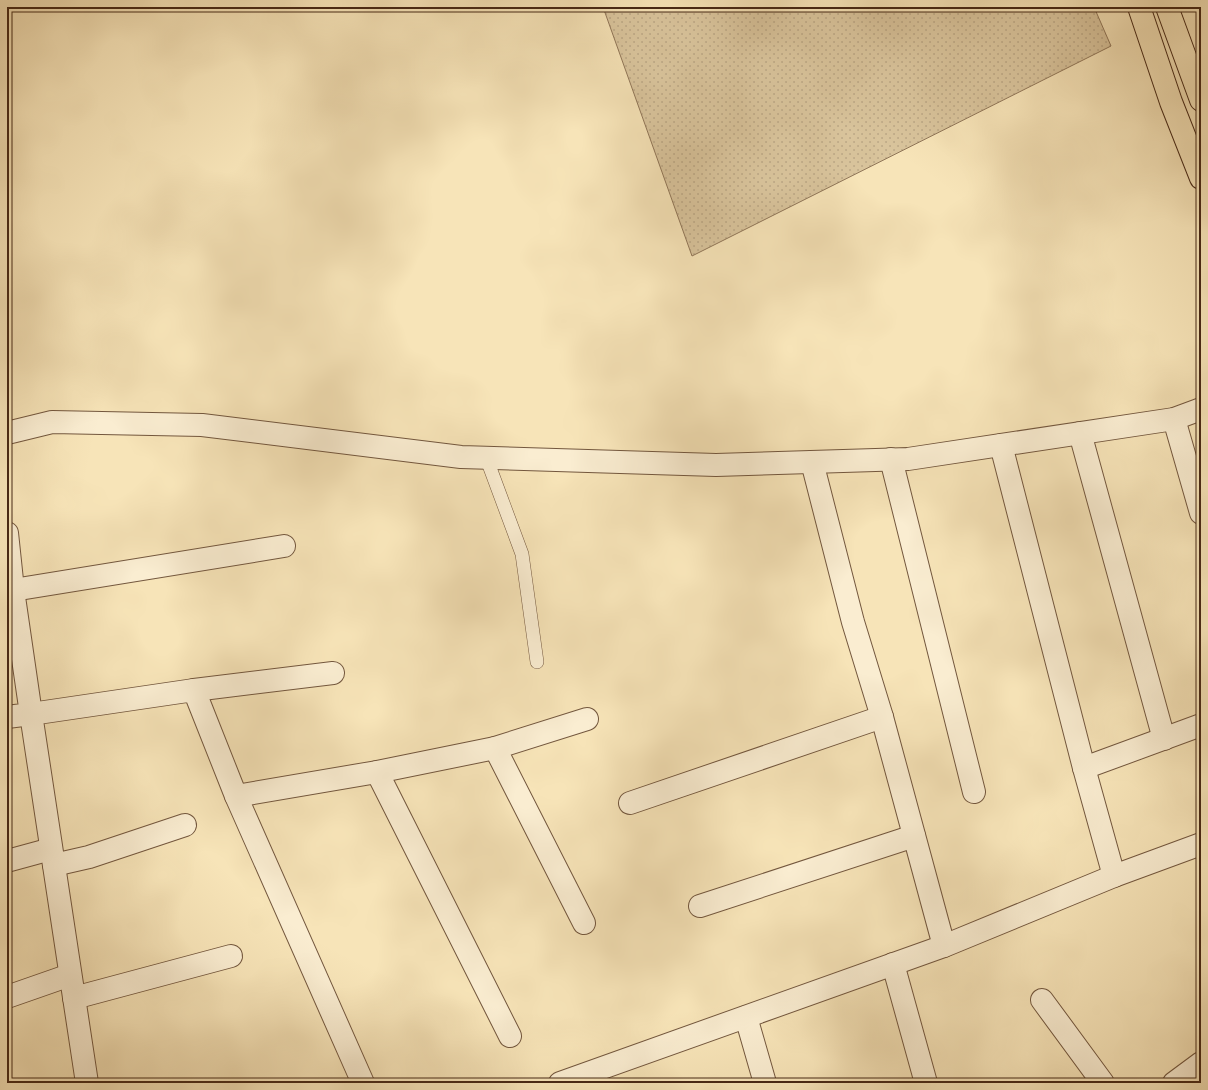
<svg xmlns="http://www.w3.org/2000/svg" width="1208" height="1090" font-family="'Old Standard TT',serif">
  <style>
    .grass { fill: url(#grass-dots); stroke: #907658 }
    .lines { fill: none; stroke-linecap: round; stroke-linejoin: round }
    .service-casing { stroke: #73573e; stroke-width: 14 }
    .minor-casing { stroke: #73573e; stroke-width: 24 }
    .tertiary-casing { stroke: #73573e; stroke-width: 24 }
    .trunk-casing { stroke: #472815; stroke-width: 24 }
    .service { stroke: #faedd1; stroke-width: 13 }
    .minor { stroke: #faedd1; stroke-width: 22 }
    .tertiary { stroke: #faedd1; stroke-width: 22 }
    .trunk { stroke: #f7e4b8; stroke-width: 22 }
  </style>
  <defs>
    <pattern id="grass-dots" width="8" height="8" patternUnits="userSpaceOnUse"><rect width="8" height="8" fill="#d9c49c"/><path d="M2 2h.1M6 6h.1" fill="none" stroke="#bca886" stroke-width="1.8" stroke-linecap="round"/></pattern>
  </defs>
  <rect width="100%" height="100%" fill="#f7e4b8"/>
  <filter id="stains"><feTurbulence type="fractalNoise" baseFrequency=".005" numOctaves="4"/><feColorMatrix values="0 0 0 0 .2 0 0 0 0 .09 0 0 0 0 .02 0 0 0 .5 -.17"/></filter>
  <radialGradient id="worn" r=".72"><stop offset=".6" stop-color="#630" stop-opacity="0"/><stop offset="1" stop-color="#630" stop-opacity=".3"/></radialGradient>
  <polygon class="grass" points="603,7 1094,7 1111,46 692,256"/>
  <g class="lines">
    <g class="service-casing">
      <polyline id="service" points="486,457 522,554 537,662"/>
    </g>
    <g class="minor-casing">
      <g id="minor">
        <polyline points="1174,419 1201,513"/>
        <polyline points="1080,433 1164,739"/>
        <polyline points="1001,445 1084,768 1114,876"/>
        <polyline points="891,459 974,792"/>
        <polyline points="7,533 13,590 31,714 7,717"/>
        <polyline points="7,591 284,546"/>
        <polyline points="194,690 333,673"/>
        <polyline points="495,748 587,719"/>
        <polyline points="1084,768 1201,725"/>
        <polyline points="377,772 510,1036"/>
        <polyline points="236,796 377,772 495,748 584,923"/>
        <polyline points="630,803 882,717"/>
        <polyline points="7,861 51,849"/>
        <polyline points="54,865 89,857 185,825"/>
        <polyline points="700,906 914,836"/>
        <polyline points="944,946 1114,876 1201,844"/>
        <polyline points="893,964 926,1083"/>
        <polyline points="7,997 70,975"/>
        <polyline points="74,998 231,956"/>
        <polyline points="1042,1000 1103,1083"/>
        <polyline points="746,1017 765,1083"/>
        <polyline points="87,1083 31,714 194,690 236,796 363,1083"/>
        <polyline points="560,1083 944,946 882,717 853,622 812,462"/>
        <polyline points="1174,1083 1201,1063"/>
      </g>
    </g>
    <g class="tertiary-casing">
      <polyline id="tertiary" points="7,433 52,422 202,425 461,457 716,465 908,459 1174,419 1201,409"/>
    </g>
    <g class="trunk-casing">
      <g id="trunk">
        <polyline points="1139,7 1171,102 1201,178"/>
        <polyline points="1167,7 1201,100"/>
      </g>
    </g>
    <use href="#service" class="service"/>
    <use href="#minor" class="minor"/>
    <use href="#tertiary" class="tertiary"/>
    <use href="#trunk" class="trunk"/>
  </g>
  <rect width="1208" height="1090" fill="none" stroke="#f7e4b8" stroke-width="24"/>
  <rect x="8" y="8" width="1192" height="1074" fill="none" stroke="#472815" stroke-width="2"/>
  <rect x="12" y="12" width="1184" height="1066" fill="none" stroke="#472815"/>
  <rect width="100%" height="100%" filter="url(#stains)"/>
  <rect width="100%" height="100%" fill="url(#worn)"/>
</svg>
